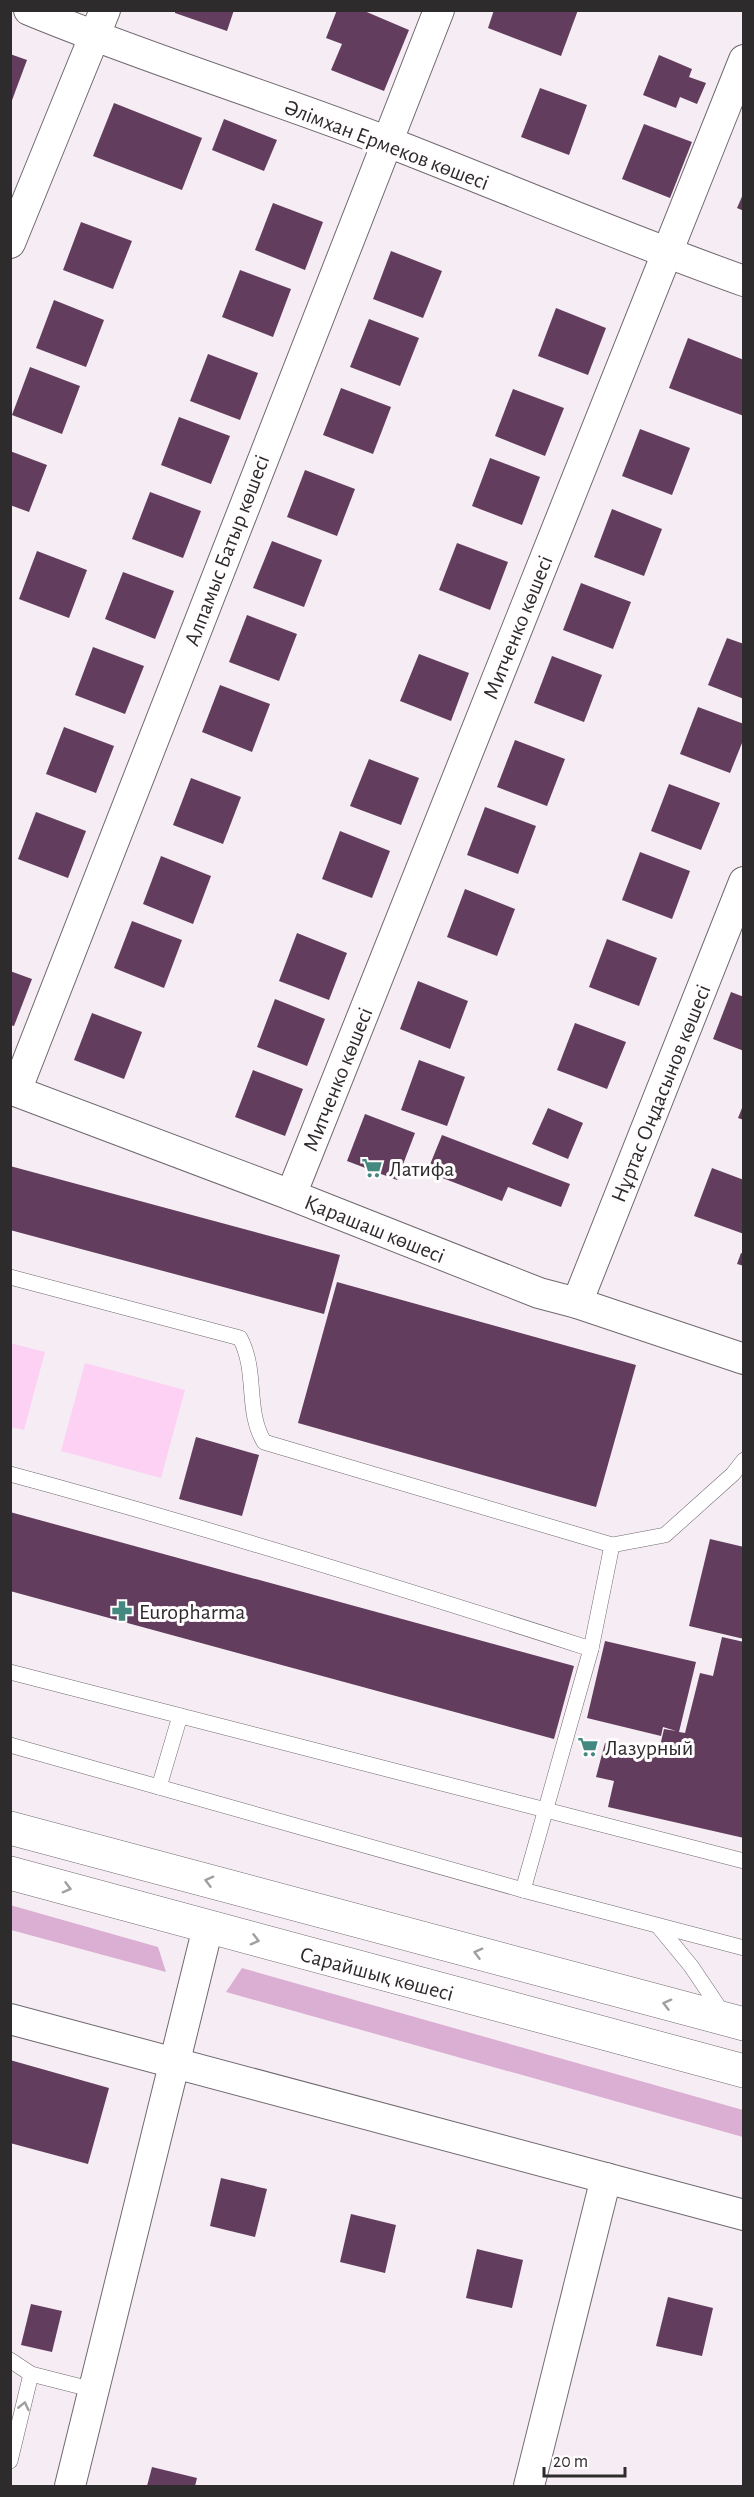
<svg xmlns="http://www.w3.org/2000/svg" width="754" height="2497" font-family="'Alegreya Sans',sans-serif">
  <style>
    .green { fill: #fcd1f4 }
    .forest { fill: #dbaed3 }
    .building { fill: #633d5d }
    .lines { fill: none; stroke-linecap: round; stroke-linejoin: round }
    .lane-casing { stroke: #70696f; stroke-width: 16 }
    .street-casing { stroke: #70696f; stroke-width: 32 }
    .secondary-casing { stroke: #70696f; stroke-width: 34 }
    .lane { stroke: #fff; stroke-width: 15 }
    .street { stroke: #fff; stroke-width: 30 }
    .secondary { stroke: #fff; stroke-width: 33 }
    .oneway { stroke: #a1a0a0 }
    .labels { text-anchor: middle; stroke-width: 6; stroke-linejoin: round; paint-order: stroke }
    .street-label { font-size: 22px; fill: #2e2b2d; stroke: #fffdfe }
    .poi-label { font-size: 22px; fill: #2e2b2d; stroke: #fffdfe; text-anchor: start }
  </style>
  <rect width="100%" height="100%" fill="#f6edf4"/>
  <g class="green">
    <polygon points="10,1343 45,1352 24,1430 11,1427"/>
    <polygon points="85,1363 185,1390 161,1478 61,1451"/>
  </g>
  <g class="forest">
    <polygon points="10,1905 158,1947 166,1972 11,1930"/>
    <polygon points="242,1968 743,2110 743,2137 226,1992"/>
  </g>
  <g class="building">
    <polygon points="175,10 234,10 227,31 175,13"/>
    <polygon points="337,10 362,10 409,30 384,91 331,70 342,44 326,38"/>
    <polygon points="494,10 578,10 561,56 488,28"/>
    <polygon points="10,54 27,60 11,103 10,103"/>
    <polygon points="659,55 692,69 689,77 706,83 697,104 680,97 676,108 643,95"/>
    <polygon points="540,88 587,105 569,155 521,137"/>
    <polygon points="114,103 202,138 182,190 93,156"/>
    <polygon points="224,119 277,140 264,171 212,150"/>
    <polygon points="644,124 692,142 670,198 622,179"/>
    <polygon points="744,192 744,211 737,208"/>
    <polygon points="273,203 323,222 305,270 255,250"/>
    <polygon points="81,222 132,241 113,289 63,270"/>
    <polygon points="391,251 442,271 423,318 373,299"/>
    <polygon points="240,270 291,289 273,337 222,317"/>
    <polygon points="54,300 104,320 86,367 36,348"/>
    <polygon points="556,308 606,328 588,375 538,356"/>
    <polygon points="369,319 419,338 400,386 350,367"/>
    <polygon points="688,338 744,360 744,416 669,388"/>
    <polygon points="208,354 258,373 240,420 190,401"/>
    <polygon points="30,367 80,386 62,434 12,415"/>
    <polygon points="341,388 391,407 373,454 323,435"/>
    <polygon points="513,389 564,408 545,456 495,436"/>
    <polygon points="179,417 230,436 211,484 161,465"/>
    <polygon points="640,429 690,448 672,495 622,476"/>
    <polygon points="10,451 47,465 29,512 10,505"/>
    <polygon points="490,458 540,477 522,525 472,506"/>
    <polygon points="305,470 355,489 337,536 287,517"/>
    <polygon points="150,492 201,511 183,558 132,539"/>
    <polygon points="612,509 662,529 644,576 594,557"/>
    <polygon points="272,541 322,560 304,607 253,588"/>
    <polygon points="457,543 508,562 490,610 439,590"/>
    <polygon points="37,551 87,570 69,618 19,599"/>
    <polygon points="123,572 174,591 155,639 105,619"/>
    <polygon points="581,583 631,602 613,649 563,630"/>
    <polygon points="247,615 297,634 279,681 229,662"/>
    <polygon points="727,638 744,644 744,699 708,685"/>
    <polygon points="93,647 144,666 125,714 75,695"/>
    <polygon points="419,654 469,673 451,721 400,701"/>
    <polygon points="552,656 602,675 584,722 534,703"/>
    <polygon points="220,685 270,704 252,752 202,732"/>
    <polygon points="698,707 744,724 744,738 730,773 680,754"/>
    <polygon points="64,727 114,746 96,793 46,774"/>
    <polygon points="515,740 565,759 547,806 497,787"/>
    <polygon points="369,759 419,778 401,825 350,806"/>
    <polygon points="191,778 241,797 223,844 173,825"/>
    <polygon points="669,784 720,803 701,850 651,831"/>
    <polygon points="485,807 536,826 518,874 467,855"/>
    <polygon points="36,812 86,831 68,878 18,859"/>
    <polygon points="340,831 390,851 372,898 322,879"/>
    <polygon points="640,852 690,871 672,919 622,900"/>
    <polygon points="161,856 211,876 193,924 143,904"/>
    <polygon points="465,889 515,909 497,956 447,937"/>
    <polygon points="132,921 182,940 164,988 114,968"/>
    <polygon points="297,933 347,953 329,1000 279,981"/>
    <polygon points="607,939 657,958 639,1006 589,987"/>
    <polygon points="10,971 32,979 14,1026 10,1025"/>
    <polygon points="418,981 468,1001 450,1049 400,1029"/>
    <polygon points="731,992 744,997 744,1051 713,1039"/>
    <polygon points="275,999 325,1019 307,1066 257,1047"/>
    <polygon points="92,1013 142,1032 124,1079 74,1060"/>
    <polygon points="575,1023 626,1042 607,1089 557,1070"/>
    <polygon points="419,1060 465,1077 447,1126 401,1110"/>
    <polygon points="253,1070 303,1089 285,1136 235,1117"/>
    <polygon points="744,1103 744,1120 738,1118"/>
    <polygon points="548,1108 583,1123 568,1159 532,1144"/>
    <polygon points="365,1114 415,1133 397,1180 347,1161"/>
    <polygon points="442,1135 570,1184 561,1207 508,1187 502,1201 427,1172"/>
    <polygon points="10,1166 340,1255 324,1314 10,1230"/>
    <polygon points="712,1168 744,1180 744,1234 694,1216"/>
    <polygon points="741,1253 744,1254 744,1266 737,1264"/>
    <polygon points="337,1282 636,1365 596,1507 298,1423"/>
    <polygon points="196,1437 259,1455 242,1516 179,1499"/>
    <polygon points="10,1512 574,1666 554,1739 10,1591"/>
    <polygon points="710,1539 744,1547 744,1639 689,1626"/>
    <polygon points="722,1637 744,1642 744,1838 608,1807 614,1781 596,1777 605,1743 658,1755 664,1729 676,1731 663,1727 661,1736 587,1718 605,1641 696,1662 679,1732 685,1733 700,1673 713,1676"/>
    <polygon points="10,2060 109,2088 88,2164 10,2143"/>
    <polygon points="221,2178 267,2189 255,2237 210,2226"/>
    <polygon points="351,2214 396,2225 385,2273 340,2262"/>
    <polygon points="477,2249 523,2260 512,2308 466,2298"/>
    <polygon points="668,2297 713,2308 702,2356 656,2346"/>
    <polygon points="31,2304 62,2311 52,2352 21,2345"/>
    <polygon points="152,2467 197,2478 195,2486 147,2486"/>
  </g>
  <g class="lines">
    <g class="lane-casing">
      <g id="lane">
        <path d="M10 1277 240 1338C258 1372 245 1410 264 1442L612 1545"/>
        <path d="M10 1474C206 1527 398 1587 591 1649"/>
        <polyline points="10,1672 744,1861"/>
        <polyline points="10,1745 523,1890 744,1948"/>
        <polyline points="159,1787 180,1716"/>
        <polyline points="523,1890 591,1649 612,1545 665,1535 733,1474 744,1460"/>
        <polyline points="658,1926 691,1966 724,2015"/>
        <polyline points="10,2360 31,2374 10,2461"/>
        <polyline points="31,2374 94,2390"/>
      </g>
    </g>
    <g class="street-casing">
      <g id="street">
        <path d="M29 10C147 59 269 96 388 142 506 188 623 238 744 281"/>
        <polyline points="10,243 105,10"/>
        <polyline points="10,1089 291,1195 539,1293 577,1303 744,1359"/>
        <polyline points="16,1091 439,10"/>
        <polyline points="291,1195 744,60"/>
        <polyline points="577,1303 744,882"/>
        <polyline points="10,2019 744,2215"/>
        <polyline points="70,2486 208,1927"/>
        <polyline points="529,2486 606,2178"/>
      </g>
    </g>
    <g class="secondary-casing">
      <g id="secondary">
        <polyline points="10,1828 744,2024"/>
        <polyline points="10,1873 744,2071"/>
      </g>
    </g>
    <use href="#lane" class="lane"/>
    <use href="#street" class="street"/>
    <use href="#secondary" class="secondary"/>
  </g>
  <defs><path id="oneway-chevron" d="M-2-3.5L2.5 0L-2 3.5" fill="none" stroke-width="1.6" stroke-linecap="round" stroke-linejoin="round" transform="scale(1.5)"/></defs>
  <g class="oneway">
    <use href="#oneway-chevron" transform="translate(209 1881) rotate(-165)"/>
    <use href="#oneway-chevron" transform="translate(67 1888) rotate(15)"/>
    <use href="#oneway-chevron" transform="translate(255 1940) rotate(15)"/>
    <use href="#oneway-chevron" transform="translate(478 1953) rotate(-165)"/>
    <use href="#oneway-chevron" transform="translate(667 2004) rotate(-165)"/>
    <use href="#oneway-chevron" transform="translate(24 2406) rotate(-77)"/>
  </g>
  <defs>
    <g id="supermarket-bare" transform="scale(1.62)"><path d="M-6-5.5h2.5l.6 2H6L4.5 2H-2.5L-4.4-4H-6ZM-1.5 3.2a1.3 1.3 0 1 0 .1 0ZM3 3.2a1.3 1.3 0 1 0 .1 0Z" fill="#44897f" stroke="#fffdfe" stroke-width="2.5" paint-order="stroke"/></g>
    <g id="pharmacy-bare" transform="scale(1.62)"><path d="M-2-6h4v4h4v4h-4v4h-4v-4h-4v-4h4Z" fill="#44897f" stroke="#fffdfe" stroke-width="2.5" paint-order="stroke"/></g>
  </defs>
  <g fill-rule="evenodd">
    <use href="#supermarket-bare" x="372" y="1168"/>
    <use href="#pharmacy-bare" x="122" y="1611"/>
    <use href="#supermarket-bare" x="588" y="1747"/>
  </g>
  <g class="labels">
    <g class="street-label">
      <text transform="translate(387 144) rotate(21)" y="8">Әлімхан Ермеков көшесі</text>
      <text transform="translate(226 550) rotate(-69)" y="8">Алпамыс Батыр көшесі</text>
      <text transform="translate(517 627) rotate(-68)" y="8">Митченко көшесі</text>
      <text transform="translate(337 1079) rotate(-68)" y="8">Митченко көшесі</text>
      <text transform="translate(660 1093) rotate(-68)" y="8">Нұртас Оңдасынов көшесі</text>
      <text transform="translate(375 1228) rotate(22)" y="8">Қарашаш көшесі</text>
      <text transform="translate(377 1973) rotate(15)" y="8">Сарайшық көшесі</text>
    </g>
    <g class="poi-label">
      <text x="389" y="1176">Латифа</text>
      <text x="139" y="1619">Europharma</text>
      <text x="605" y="1755">Лазурный</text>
    </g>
  </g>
  <rect width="754" height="2497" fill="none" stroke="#2e2b2d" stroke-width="24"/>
  <path d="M544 2467v9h81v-9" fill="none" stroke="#2e2b2d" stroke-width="3"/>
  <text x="553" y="2467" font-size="18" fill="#2e2b2d" stroke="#fffdfe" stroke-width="4.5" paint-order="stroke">20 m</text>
</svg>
